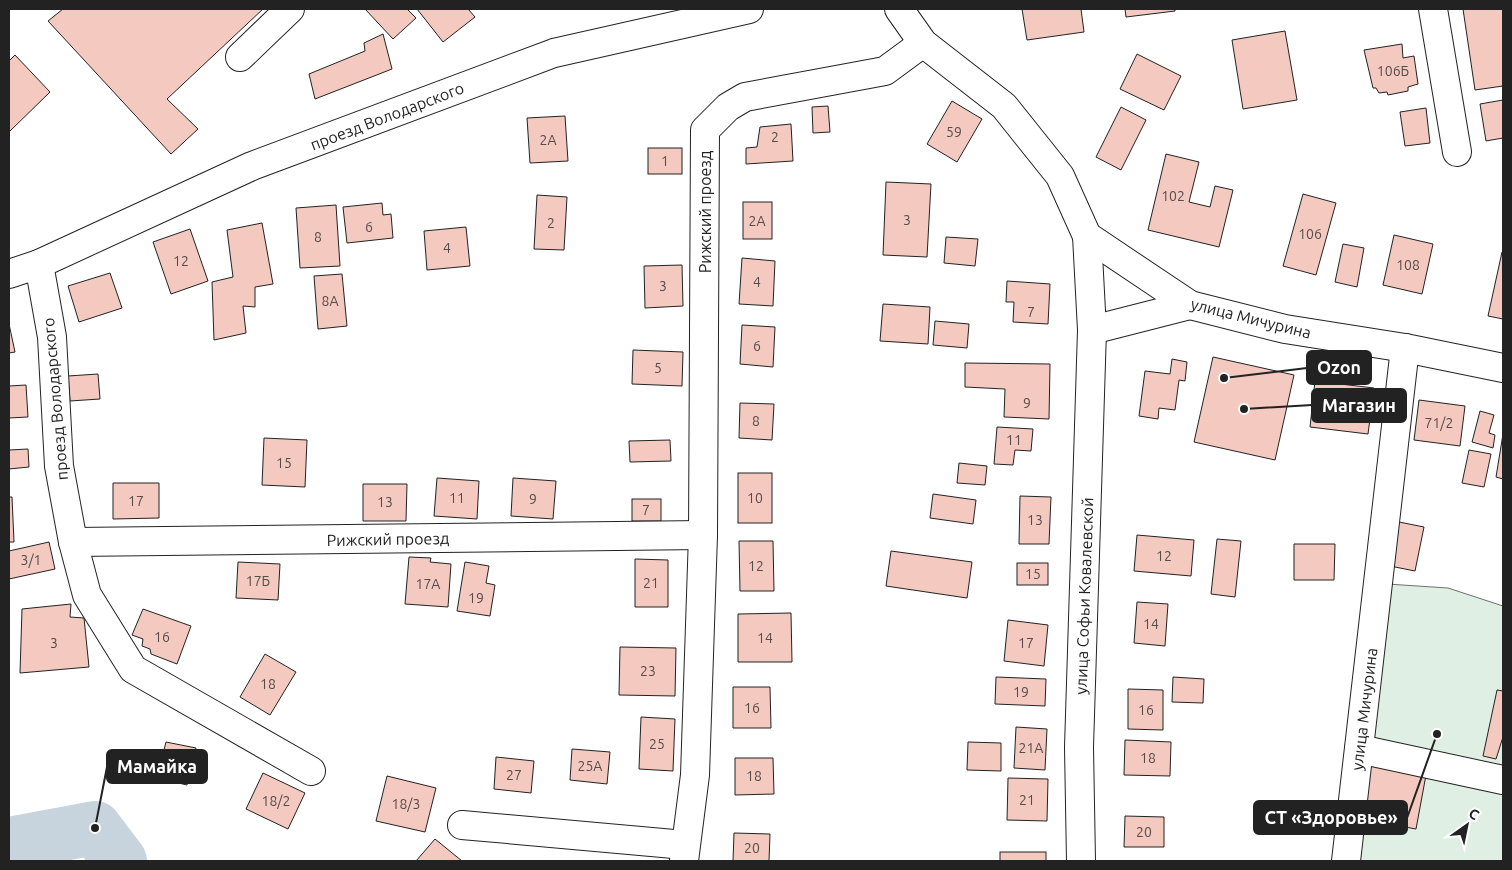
<svg xmlns="http://www.w3.org/2000/svg" width="1512" height="870" font-family="Ubuntu,sans-serif">
  <style>
    .green { fill: #e0efe3; stroke: #6f6f6f }
    .lines { fill: none; stroke-linecap: round; stroke-linejoin: round }
    .river { stroke: #c7d3dd; stroke-width: 54 }
    .building { fill: #f3c9c0; stroke: #222 }
    .minor-casing { stroke: #222; stroke-width: 30 }
    .minor { stroke: #fff; stroke-width: 28 }
    .labels { text-anchor: middle; stroke-width: 4; stroke-linejoin: round; paint-order: stroke }
    .number-label { font-size: 14px; fill: #564c4a }
    .street-label { font-size: 16px; fill: #222; stroke: #fff }
    .leader { fill: none; stroke: #222; stroke-width: 2 }
    .callout-dot { fill: #222; stroke: #fff; stroke-width: 2 }
    .callout { fill: #222; stroke: #222; stroke-width: 2 }
    .callout-label { font-size: 18px; text-anchor: middle; font-weight: bold; fill: #fff }
  </style>
  <rect width="100%" height="100%" fill="#fff"/>
  <polygon class="green" points="1387,584 1448,588 1503,606 1503,861 1356,861"/>
  <g class="lines">
    <polyline class="river" points="9,844 95,828 120,861"/>
  </g>
  <g class="building">
    <polygon points="63,9 263,9 167,99 198,129 171,154 48,21"/>
    <polygon points="365,9 407,9 416,18 393,39"/>
    <polygon points="417,9 468,9 475,17 443,42"/>
    <polygon points="1022,9 1081,9 1084,32 1027,40"/>
    <polygon points="1125,9 1175,9 1175,11 1126,17"/>
    <polygon points="1463,9 1503,9 1503,86 1475,90"/>
    <polygon points="1285,31 1297,100 1243,109 1232,40"/>
    <polygon points="383,34 392,69 315,99 309,74 365,51 364,43"/>
    <polygon points="1402,44 1403,58 1414,56 1418,84 1408,87 1408,91 1388,95 1387,92 1379,93 1376,88 1373,88 1364,50"/>
    <polygon points="1137,54 1181,76 1164,110 1120,89"/>
    <polygon points="15,55 50,92 9,132 9,61"/>
    <polygon points="1503,100 1503,138 1486,141 1480,104"/>
    <polygon points="952,101 982,119 957,162 927,144"/>
    <polygon points="828,106 830,132 813,133 812,107"/>
    <polygon points="1121,107 1146,120 1121,170 1096,157"/>
    <polygon points="1426,108 1430,143 1405,146 1400,112"/>
    <polygon points="565,116 568,161 530,163 527,118"/>
    <polygon points="791,124 793,161 746,164 746,148 757,147 760,127"/>
    <rect x="648" y="148" width="34" height="26"/>
    <polygon points="1166,154 1199,162 1189,202 1210,207 1215,186 1233,190 1219,247 1148,230"/>
    <polygon points="886,182 931,184 927,257 883,255"/>
    <polygon points="1303,194 1336,203 1316,275 1283,266"/>
    <polygon points="537,195 567,197 564,250 534,249"/>
    <rect x="743" y="202" width="29" height="37"/>
    <polygon points="382,203 383,215 391,214 393,238 347,243 343,207"/>
    <polygon points="336,205 340,266 300,268 296,208"/>
    <polygon points="262,223 273,284 255,287 255,307 243,306 246,333 214,340 212,282 233,277 227,230"/>
    <polygon points="466,227 470,266 427,270 424,231"/>
    <polygon points="190,229 208,281 171,294 153,242"/>
    <polygon points="1394,235 1433,244 1422,294 1383,285"/>
    <polygon points="946,237 978,239 975,266 944,263"/>
    <polygon points="1343,244 1364,248 1357,287 1335,282"/>
    <polygon points="1502,252 1503,252 1503,319 1488,316"/>
    <polygon points="742,258 775,261 773,306 739,304"/>
    <polygon points="682,265 683,306 645,308 644,266"/>
    <polygon points="110,273 122,308 79,322 68,286"/>
    <polygon points="342,274 347,326 318,329 314,276"/>
    <polygon points="1007,281 1050,284 1048,324 1013,322 1014,302 1006,302"/>
    <polygon points="883,304 930,307 928,344 880,341"/>
    <polygon points="935,321 969,324 967,348 933,345"/>
    <polygon points="9,324 15,352 9,353"/>
    <polygon points="742,325 775,327 773,367 740,364"/>
    <polygon points="633,350 683,352 682,386 632,384"/>
    <polygon points="1213,357 1294,375 1275,460 1194,442"/>
    <polygon points="1172,359 1187,362 1185,381 1179,380 1175,410 1159,408 1158,419 1139,416 1145,371 1170,374"/>
    <polygon points="965,363 1050,364 1049,419 1004,417 1005,389 965,387"/>
    <polygon points="98,374 100,399 70,401 68,376"/>
    <polygon points="1315,381 1374,388 1368,434 1310,427"/>
    <polygon points="26,385 28,417 9,418 9,386"/>
    <polygon points="1419,400 1465,406 1460,446 1414,440"/>
    <polygon points="740,403 774,404 772,440 739,438"/>
    <polygon points="1480,411 1494,415 1489,433 1495,435 1493,448 1472,442"/>
    <polygon points="997,427 1033,429 1031,451 1015,450 1013,465 994,464"/>
    <polygon points="1503,434 1503,479 1496,477"/>
    <polygon points="264,438 307,440 305,487 262,485"/>
    <polygon points="670,440 671,461 630,462 629,441"/>
    <polygon points="28,449 29,467 9,469 9,450"/>
    <polygon points="1469,450 1491,454 1484,487 1462,483"/>
    <polygon points="959,463 987,466 985,485 957,483"/>
    <rect x="738" y="473" width="34" height="50"/>
    <polygon points="437,478 479,481 477,519 434,516"/>
    <polygon points="513,478 556,481 553,519 511,516"/>
    <polygon points="113,483 159,483 159,518 113,519"/>
    <polygon points="363,484 407,484 406,521 363,521"/>
    <polygon points="933,494 976,500 973,524 930,518"/>
    <polygon points="1020,496 1051,497 1049,544 1019,544"/>
    <polygon points="9,497 12,497 14,542 9,542"/>
    <rect x="632" y="499" width="29" height="22"/>
    <polygon points="1394,521 1424,527 1415,571 1385,565"/>
    <polygon points="1137,535 1194,540 1191,576 1134,571"/>
    <polygon points="1217,539 1241,541 1235,597 1211,594"/>
    <polygon points="739,541 773,541 774,591 740,591"/>
    <polygon points="49,542 55,569 9,579 9,551"/>
    <polygon points="1294,544 1335,544 1334,580 1294,580"/>
    <polygon points="891,551 972,562 967,598 886,586"/>
    <polygon points="409,557 431,558 430,562 451,564 448,607 405,604"/>
    <polygon points="635,559 668,560 668,607 635,607"/>
    <polygon points="238,562 280,564 278,600 236,598"/>
    <polygon points="465,562 489,566 486,583 495,585 490,616 457,611"/>
    <rect x="1017" y="563" width="31" height="22"/>
    <polygon points="1137,602 1168,604 1165,646 1134,643"/>
    <polygon points="71,604 70,617 84,618 89,667 20,673 22,609"/>
    <polygon points="143,609 191,626 177,664 151,654 150,649 142,646 143,639 132,635"/>
    <polygon points="791,613 792,662 738,662 738,614"/>
    <polygon points="1008,620 1048,625 1044,666 1004,661"/>
    <polygon points="620,647 676,648 675,696 619,695"/>
    <polygon points="265,654 296,672 270,715 240,697"/>
    <polygon points="996,677 1046,679 1045,706 995,704"/>
    <polygon points="1173,677 1204,679 1203,703 1172,702"/>
    <polygon points="733,687 770,687 771,728 733,728"/>
    <polygon points="1128,689 1163,690 1163,730 1128,729"/>
    <polygon points="1497,690 1503,691 1503,737 1496,759 1483,756"/>
    <polygon points="641,717 675,719 673,771 639,769"/>
    <polygon points="1016,727 1047,729 1045,770 1014,768"/>
    <polygon points="1125,740 1171,742 1170,776 1124,775"/>
    <polygon points="166,742 196,748 187,785 157,778"/>
    <polygon points="968,742 1001,743 1001,771 967,770"/>
    <polygon points="572,749 610,752 607,784 570,780"/>
    <polygon points="496,757 534,761 531,793 494,789"/>
    <polygon points="735,758 773,758 774,794 735,795"/>
    <polygon points="1367,764 1426,775 1416,829 1356,818"/>
    <polygon points="263,773 305,793 288,829 246,809"/>
    <polygon points="387,776 436,788 425,832 376,821"/>
    <polygon points="1008,778 1048,779 1047,821 1007,820"/>
    <polygon points="1125,816 1164,817 1164,847 1124,847"/>
    <polygon points="734,833 770,834 769,861 733,861"/>
    <polygon points="435,839 462,861 416,861"/>
    <rect x="1000" y="852" width="46" height="9"/>
  </g>
  <g class="lines">
    <g class="minor-casing">
      <g id="minor">
        <polyline points="899,9 923,43 1004,106 1060,176 1087,236 1190,305 1285,329 1405,348 1503,368"/>
        <polyline points="1433,9 1457,152"/>
        <polyline points="240,57 290,9"/>
        <polyline points="9,274 39,264"/>
        <polyline points="1092,330 1190,305"/>
        <polyline points="73,542 703,535"/>
        <polyline points="1359,749 1503,780"/>
        <polyline points="311,771 133,669 87,595 73,542 59,466 52,337 39,264 252,166 554,53 749,9"/>
        <polyline points="462,825 685,845"/>
        <polyline points="684,861 695,775 703,535 705,130 728,107 745,97 885,71 923,43"/>
        <polyline points="1081,861 1079,747 1092,330 1087,236"/>
        <polyline points="1346,861 1405,348"/>
      </g>
    </g>
    <use href="#minor" class="minor"/>
  </g>
  <g class="labels">
    <g class="number-label">
      <text x="1393" y="76">106Б</text>
      <text x="954" y="137">59</text>
      <text x="775" y="142">2</text>
      <text x="548" y="145">2А</text>
      <text x="665" y="166">1</text>
      <text x="1173" y="201">102</text>
      <text x="907" y="225">3</text>
      <text x="757" y="226">2А</text>
      <text x="551" y="228">2</text>
      <text x="369" y="232">6</text>
      <text x="1310" y="239">106</text>
      <text x="318" y="242">8</text>
      <text x="447" y="253">4</text>
      <text x="181" y="266">12</text>
      <text x="1408" y="270">108</text>
      <text x="757" y="287">4</text>
      <text x="663" y="291">3</text>
      <text x="330" y="306">8А</text>
      <text x="1031" y="317">7</text>
      <text x="757" y="351">6</text>
      <text x="658" y="373">5</text>
      <text x="1027" y="408">9</text>
      <text x="756" y="426">8</text>
      <text x="1439" y="428">71/2</text>
      <text x="1014" y="445">11</text>
      <text x="284" y="468">15</text>
      <text x="457" y="503">11</text>
      <text x="755" y="503">10</text>
      <text x="533" y="504">9</text>
      <text x="136" y="506">17</text>
      <text x="385" y="507">13</text>
      <text x="646" y="515">7</text>
      <text x="1035" y="525">13</text>
      <text x="1164" y="561">12</text>
      <text x="31" y="565">3/1</text>
      <text x="756" y="571">12</text>
      <text x="1033" y="579">15</text>
      <text x="258" y="586">17Б</text>
      <text x="651" y="588">21</text>
      <text x="428" y="589">17А</text>
      <text x="476" y="603">19</text>
      <text x="1151" y="629">14</text>
      <text x="162" y="642">16</text>
      <text x="765" y="643">14</text>
      <text x="54" y="648">3</text>
      <text x="1026" y="648">17</text>
      <text x="648" y="676">23</text>
      <text x="268" y="689">18</text>
      <text x="1021" y="697">19</text>
      <text x="752" y="713">16</text>
      <text x="1146" y="715">16</text>
      <text x="657" y="749">25</text>
      <text x="1031" y="753">21А</text>
      <text x="1148" y="763">18</text>
      <text x="590" y="771">25А</text>
      <text x="514" y="780">27</text>
      <text x="754" y="781">18</text>
      <text x="1027" y="805">21</text>
      <text x="276" y="806">18/2</text>
      <text x="406" y="809">18/3</text>
      <text x="1144" y="837">20</text>
      <text x="752" y="853">20</text>
    </g>
    <g class="street-label">
      <text transform="translate(387 116) rotate(-21)" y="6">проезд Володарского</text>
      <text transform="translate(705 212) rotate(-90)" y="6">Рижский проезд</text>
      <text transform="translate(1251 318) rotate(14)" y="6">улица Мичурина</text>
      <text transform="translate(55 399) rotate(-95)" y="6">проезд Володарского</text>
      <text transform="translate(388 539) rotate(-1)" y="6">Рижский проезд</text>
      <text transform="translate(1084 596) rotate(-88)" y="6">улица Софьи Ковалевской</text>
      <text transform="translate(1364 709) rotate(-83)" y="6">улица Мичурина</text>
    </g>
  </g>
  <path class="leader" d="M1224 378L1307 368M1244 409L1312 405M95 828L107 767M1437 734L1407 818"/>
  <g class="callout-dot">
    <circle cx="1224" cy="378" r="5"/>
    <circle cx="1244" cy="409" r="5"/>
    <circle cx="95" cy="828" r="5"/>
    <circle cx="1437" cy="734" r="5"/>
  </g>
  <g class="callout">
    <rect x="1307" y="351" width="64" height="33" rx="5"/>
    <rect x="1312" y="389" width="94" height="33" rx="5"/>
    <rect x="107" y="750" width="100" height="33" rx="5"/>
    <rect x="1254" y="801" width="153" height="33" rx="5"/>
  </g>
  <g class="callout-label">
    <text x="1339" y="374">Ozon</text>
    <text x="1359" y="412">Магазин</text>
    <text x="157" y="773">Мамайка</text>
    <text x="1331" y="824">СТ «Здоровье»</text>
  </g>
  <rect width="1512" height="870" fill="none" stroke="#222222" stroke-width="20"/>
  <g transform="translate(1467 825) rotate(33)" stroke="#ffffff" stroke-width="4" paint-order="stroke">
  <path d="M0-4L9 19L0 12L-9 19Z" fill="#222222"/>
  <text y="-8" font-size="14" font-weight="bold" text-anchor="middle" fill="#222222">С</text>
  </g>
</svg>
